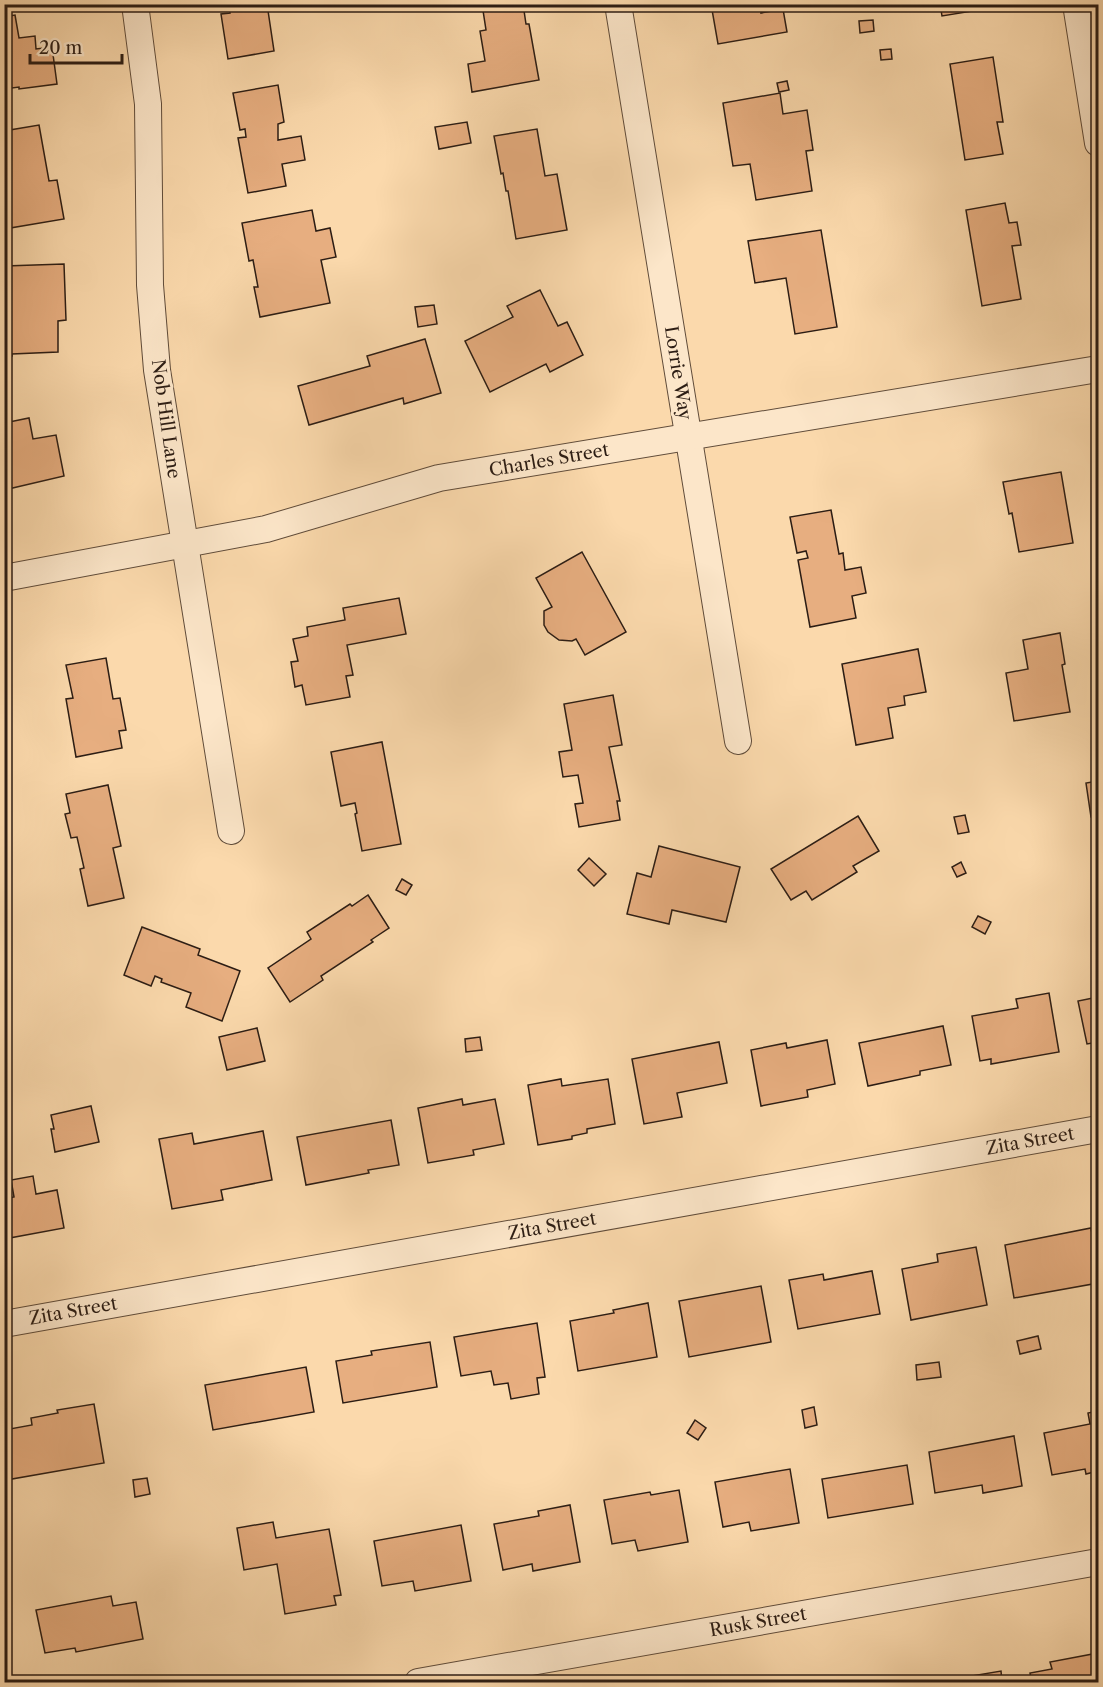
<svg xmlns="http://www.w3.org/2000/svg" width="1103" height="1687" font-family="'Libre Caslon Text',serif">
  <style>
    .building { fill: #e7ae80; stroke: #2c1d14; stroke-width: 1.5 }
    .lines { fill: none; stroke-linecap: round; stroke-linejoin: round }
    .street-casing { stroke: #604c3a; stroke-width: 28 }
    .street { stroke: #fce6c9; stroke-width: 26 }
    .labels { text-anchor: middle; stroke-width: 6; stroke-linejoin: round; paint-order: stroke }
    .street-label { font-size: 18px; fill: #2c1d14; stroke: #fce6c9 }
  </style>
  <rect width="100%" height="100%" fill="#fbd9ac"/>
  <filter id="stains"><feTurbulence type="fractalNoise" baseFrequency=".00333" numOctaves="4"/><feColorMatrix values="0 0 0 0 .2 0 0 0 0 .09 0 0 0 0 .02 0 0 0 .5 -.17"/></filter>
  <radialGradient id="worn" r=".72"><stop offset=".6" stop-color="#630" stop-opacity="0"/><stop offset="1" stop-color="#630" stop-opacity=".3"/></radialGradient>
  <g class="building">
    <polygon points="229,4 267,4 274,51 228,59 221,14 230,13"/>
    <polygon points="482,4 523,4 526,24 529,24 539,80 472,92 468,64 485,61 480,31 486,30"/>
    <polygon points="711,4 760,4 761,13 783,9 787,32 718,44"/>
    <polygon points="940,4 978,4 979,10 942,16"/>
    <polygon points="15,15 19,38 35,36 36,49 52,47 57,84 19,89 19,87 4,89 4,17"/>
    <polygon points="873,20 874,31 860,33 859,21"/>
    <polygon points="891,49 892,59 881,60 880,50"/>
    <polygon points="993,57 1003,122 997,122 1003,154 965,160 950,64"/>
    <polygon points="787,81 789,90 779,92 777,83"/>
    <polygon points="278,85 284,122 278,124 278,140 301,136 305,160 282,164 286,186 248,193 238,138 246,137 245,129 240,130 233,93"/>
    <polygon points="780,93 783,114 807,110 813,150 806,151 812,191 756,200 750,164 733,166 723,103"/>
    <polygon points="467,122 471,143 439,149 435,127"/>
    <polygon points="39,125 49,181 57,180 64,219 4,229 4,131"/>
    <polygon points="537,129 545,176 557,174 567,230 516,239 508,191 506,191 503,173 501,174 494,136"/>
    <polygon points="1005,203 1009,223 1017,222 1021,245 1012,246 1021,299 982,306 966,210"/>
    <polygon points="312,210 316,231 330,228 336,257 321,260 330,303 260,317 254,287 258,287 253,260 249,261 242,223"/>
    <polygon points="821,230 837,327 795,334 786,278 755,283 748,241"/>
    <polygon points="64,264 66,320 58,321 58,352 12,354 12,356 4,356 4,320 6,320 5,266"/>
    <polygon points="540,290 558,326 567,322 583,355 550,372 546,364 490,392 465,341 513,317 507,306"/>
    <polygon points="434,305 437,324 418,327 415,307"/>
    <polygon points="425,339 441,393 404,404 403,398 309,425 298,386 370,366 367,356"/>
    <polygon points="29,418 33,439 56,435 64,476 4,490 4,423"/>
    <polygon points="1061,472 1073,543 1019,552 1012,513 1009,514 1003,482"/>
    <polygon points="831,510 839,554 843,553 845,570 861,567 866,593 852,596 856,618 810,627 798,560 808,558 806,551 797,553 790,517"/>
    <polygon points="582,552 626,632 585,655 576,639 572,641 559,640 548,632 544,625 544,611 552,607 536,578"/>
    <polygon points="399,598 406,634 347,645 353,675 346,676 350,697 306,705 302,685 295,687 291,662 298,661 293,639 308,636 307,627 345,620 343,608"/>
    <polygon points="1060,633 1065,664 1062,665 1070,712 1014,721 1006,673 1028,669 1023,640"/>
    <polygon points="918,649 926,692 904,696 905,705 888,708 893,738 856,745 842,664"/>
    <polygon points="106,658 113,699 120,698 126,730 119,731 122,748 76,757 66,699 73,698 66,665"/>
    <polygon points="613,695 622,745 609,747 620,801 617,801 620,820 579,827 575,804 583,803 578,775 563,777 559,752 572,750 564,704"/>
    <polygon points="382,742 401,844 362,851 355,814 357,813 355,803 341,806 331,752"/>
    <polygon points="1098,781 1098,816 1091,817 1086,783"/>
    <polygon points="108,785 121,846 113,848 124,898 88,906 80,869 84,868 77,837 71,838 65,814 70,813 66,794"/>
    <polygon points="965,815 969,832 958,834 954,817"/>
    <polygon points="858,816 879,851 853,866 857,872 812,900 806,891 791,900 771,869"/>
    <polygon points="659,846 740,867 726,922 672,910 669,924 627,914 637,873 651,877"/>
    <polygon points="589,858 606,874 594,886 578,870"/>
    <polygon points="961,862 966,873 957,877 952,867"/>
    <polygon points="402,879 412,885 406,895 396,890"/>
    <polygon points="368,895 389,928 371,940 373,942 321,976 323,980 290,1002 268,968 311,939 307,932 350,904 352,906"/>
    <polygon points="978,916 991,922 985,934 972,927"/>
    <polygon points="142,927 200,949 198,955 240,971 222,1021 186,1007 191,993 161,982 162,979 155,976 151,986 124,975"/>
    <polygon points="1049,993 1059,1052 991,1064 991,1059 980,1061 972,1016 1018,1008 1016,999"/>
    <polygon points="1098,997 1098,1042 1087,1044 1078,1001"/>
    <polygon points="943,1026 951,1065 920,1071 920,1075 868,1086 859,1043"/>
    <polygon points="257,1028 265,1061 227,1070 219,1037"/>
    <polygon points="480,1037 482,1050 466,1052 465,1039"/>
    <polygon points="827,1040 835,1084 807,1090 808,1097 761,1106 751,1050 786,1043 787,1048"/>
    <polygon points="719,1042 727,1083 677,1093 682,1117 644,1124 632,1059"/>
    <polygon points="561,1079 562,1086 608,1079 615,1124 587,1129 587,1133 572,1136 572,1139 538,1145 528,1085"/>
    <polygon points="462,1099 463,1105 495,1099 504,1144 473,1150 474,1155 428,1163 418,1108"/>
    <polygon points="91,1106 99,1142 55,1152 51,1129 54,1129 51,1115"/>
    <polygon points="391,1120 399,1165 368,1170 369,1173 306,1185 297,1137"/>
    <polygon points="263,1131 272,1180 221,1190 223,1200 172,1209 159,1139 192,1133 194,1144"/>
    <polygon points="33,1176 36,1194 57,1190 64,1228 4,1239 4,1199 14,1197 11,1180"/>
    <polygon points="1091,1228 1098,1269 1098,1283 1014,1298 1005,1245"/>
    <polygon points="976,1247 987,1305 911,1320 902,1269 938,1262 937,1254"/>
    <polygon points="872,1271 880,1314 798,1329 789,1280 823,1274 824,1280"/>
    <polygon points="761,1286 771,1342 689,1357 679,1301"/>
    <polygon points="648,1303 657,1357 578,1371 570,1321 614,1313 613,1310"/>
    <polygon points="537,1323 545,1377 537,1378 539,1394 511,1399 508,1383 494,1385 491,1371 461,1376 454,1337"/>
    <polygon points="1038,1336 1041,1349 1020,1354 1017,1341"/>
    <polygon points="430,1342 437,1387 343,1403 336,1361 372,1355 371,1351"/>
    <polygon points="939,1362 941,1377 917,1380 916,1365"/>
    <polygon points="306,1367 314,1412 213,1430 205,1385"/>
    <polygon points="94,1404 104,1463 6,1480 4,1430 32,1425 31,1418 58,1413 57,1410"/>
    <polygon points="814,1407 817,1425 805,1428 802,1410"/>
    <polygon points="1098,1411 1098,1471 1086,1474 1085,1469 1052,1475 1044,1433 1090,1424 1088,1413"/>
    <polygon points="695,1420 706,1428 698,1440 687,1433"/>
    <polygon points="1014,1436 1022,1486 983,1493 982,1485 935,1493 929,1452"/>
    <polygon points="907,1465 913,1504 828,1518 822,1479"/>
    <polygon points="790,1469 799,1523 751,1531 749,1522 723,1527 715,1482"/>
    <polygon points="147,1478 150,1494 135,1497 133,1480"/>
    <polygon points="679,1490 688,1542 638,1551 635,1540 612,1544 604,1500 650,1492 651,1495"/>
    <polygon points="570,1505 580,1562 533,1571 532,1564 503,1570 494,1524 539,1516 538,1511"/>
    <polygon points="273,1522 276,1538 329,1529 341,1595 334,1596 336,1605 285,1614 277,1564 244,1570 237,1528"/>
    <polygon points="461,1525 471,1581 415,1591 413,1581 382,1586 374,1541"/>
    <polygon points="111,1596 113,1606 136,1602 143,1639 76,1652 75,1648 45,1653 36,1610"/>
    <polygon points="1098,1653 1098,1682 1032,1682 1030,1673 1052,1669 1050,1662"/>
    <polygon points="1001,1671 1002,1682 936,1682"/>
  </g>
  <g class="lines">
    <g class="street-casing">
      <g id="street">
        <polyline points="135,4 148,104 150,285 157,370 231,831"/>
        <polyline points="618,4 738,741"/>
        <polyline points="1076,4 1098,143"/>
        <polyline points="4,578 266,529 439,478 1098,369"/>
        <polyline points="4,1324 1098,1129"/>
        <polyline points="418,1682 1098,1562"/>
      </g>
    </g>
    <use href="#street" class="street"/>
  </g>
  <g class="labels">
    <g class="street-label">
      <text transform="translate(678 373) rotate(81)" y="6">Lorrie Way</text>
      <text transform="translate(166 419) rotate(82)" y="6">Nob Hill Lane</text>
      <text transform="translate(549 460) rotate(-10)" y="6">Charles Street</text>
      <text transform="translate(1030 1141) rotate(-10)" y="6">Zita Street</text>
      <text transform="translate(552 1226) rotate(-10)" y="6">Zita Street</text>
      <text transform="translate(73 1311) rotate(-10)" y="6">Zita Street</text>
      <text transform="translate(758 1622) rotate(-10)" y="6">Rusk Street</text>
    </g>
  </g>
  <rect width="1103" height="1687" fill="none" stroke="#fbd9ac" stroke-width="24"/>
  <rect x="6" y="6" width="1091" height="1675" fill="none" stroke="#2c1d14" stroke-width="3"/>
  <rect x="12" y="12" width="1079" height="1663" fill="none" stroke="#2c1d14" stroke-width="1.5"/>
  <path d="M30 54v9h92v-9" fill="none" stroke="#2c1d14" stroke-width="3"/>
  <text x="39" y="54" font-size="18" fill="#2c1d14" stroke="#fce6c9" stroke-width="4.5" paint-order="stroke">20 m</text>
  <rect width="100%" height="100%" filter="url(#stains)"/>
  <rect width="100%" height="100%" fill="url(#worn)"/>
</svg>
